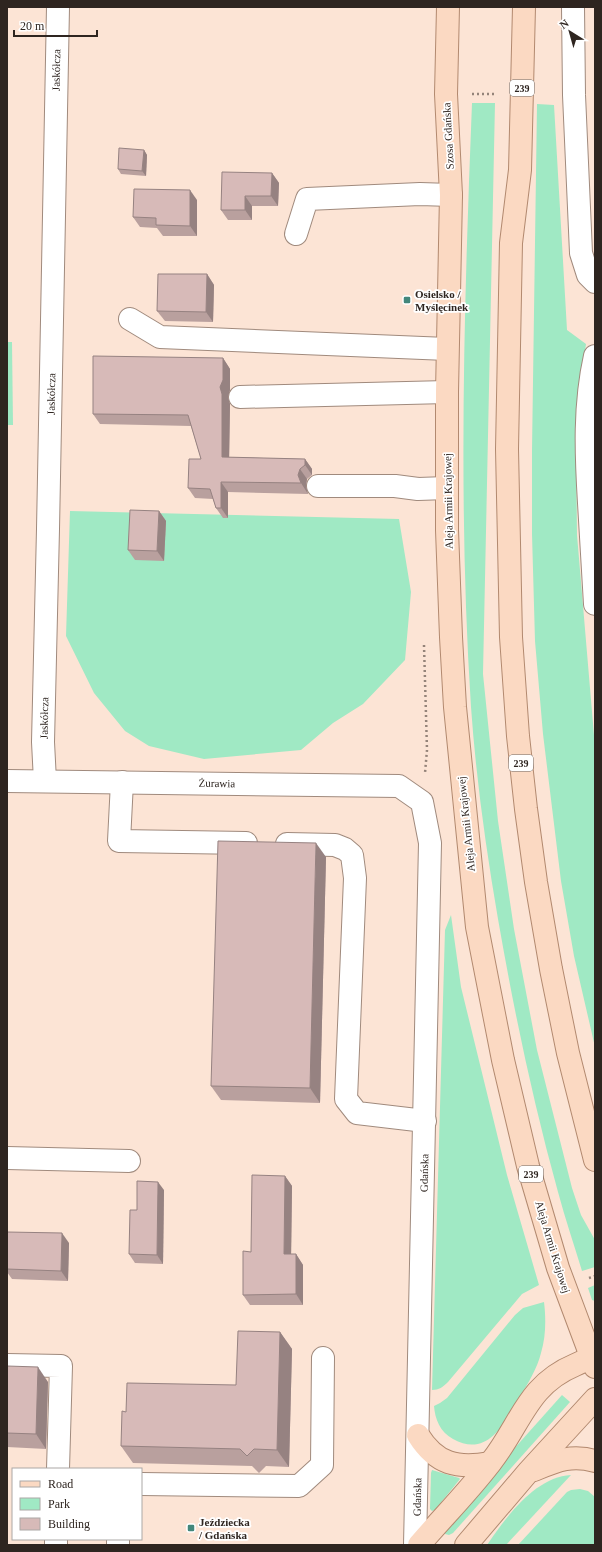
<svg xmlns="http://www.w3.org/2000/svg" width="602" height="1552" font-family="'Times New Roman',serif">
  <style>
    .green { fill: #a0e9c4 }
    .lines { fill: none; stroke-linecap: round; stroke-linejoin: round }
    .minor-casing { stroke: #a08a7d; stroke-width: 24 }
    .major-casing { stroke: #b2896f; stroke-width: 24 }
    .path { stroke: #948379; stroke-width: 2.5; stroke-dasharray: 2 3; stroke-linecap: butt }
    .minor { stroke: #fff; stroke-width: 22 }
    .major { stroke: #fbd9c2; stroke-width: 22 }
    .wall { fill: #b9a09e }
    .shaded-wall { fill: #968281 }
    .building { fill: #d7bab8; stroke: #968281 }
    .poi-dot { fill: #43877b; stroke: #fff; stroke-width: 1.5 }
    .labels { text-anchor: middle; stroke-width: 3.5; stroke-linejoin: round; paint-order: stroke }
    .shield { fill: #fff; stroke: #6d6663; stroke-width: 1 }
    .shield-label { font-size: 10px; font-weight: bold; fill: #2e2520 }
    .street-label { font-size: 11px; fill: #2e2520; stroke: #fff }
    .poi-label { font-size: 11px; font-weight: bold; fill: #2e2520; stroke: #fff; text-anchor: start }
  </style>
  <rect width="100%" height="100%" fill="#fce4d5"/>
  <g class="green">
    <path d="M472 103H495L483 674 498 821 514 929 537 1050 572 1188 581 1215 595 1240V1267L582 1271C574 1245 565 1218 558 1192 533 1102 514 1011 498 919 486 849 476 778 471 707 458 506 464 304 472 103Z"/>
    <polygon points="537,104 554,105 567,330 586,344 578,396 576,446 577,535 595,747 595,1047 574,956 561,881 543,734 535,641 532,534 532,451"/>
    <polygon points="7,342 12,342 13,425 7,425"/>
    <polygon points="70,511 399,519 411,592 405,660 363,704 333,723 301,750 204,759 149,746 125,731 94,693 66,636"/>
    <path d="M451 915 461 987 507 1175 539 1285 522 1294 448 1382C443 1387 439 1390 432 1390L445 930Z"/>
    <polygon points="595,1285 595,1301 592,1300 588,1288"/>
    <path d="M544 1302C546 1318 546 1337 541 1353 537 1369 528 1383 520 1397 506 1421 488 1459 453 1439 440 1432 435 1419 434 1406L440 1403 447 1398 515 1315 523 1308Z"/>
    <polygon points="562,1395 570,1402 453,1533 449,1535 445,1534 444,1530 446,1525"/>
    <polygon points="432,1470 459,1478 460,1479 435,1510 432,1511 430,1509 431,1473"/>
    <path d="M571 1475 506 1545H487C506 1517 535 1477 571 1475Z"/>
    <polygon points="580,1489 588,1491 595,1497 595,1545 518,1545 567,1492 571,1490"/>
  </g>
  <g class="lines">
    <g class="minor-casing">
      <g id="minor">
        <polyline points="573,7 574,95 581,253 588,275 595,282"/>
        <polyline points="296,234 307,199 420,194 451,195"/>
        <polyline points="130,319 160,337 447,349"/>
        <path d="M595 356C584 405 586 454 589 503 591 536 593 570 595 604"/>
        <polyline points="240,397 447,392"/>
        <polyline points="318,486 395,486 418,489 447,488"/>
        <polyline points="7,781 399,786 422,802 430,843 415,1545"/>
        <polyline points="45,781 43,742 48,529 58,7"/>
        <polyline points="122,782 119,841 246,843"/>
        <polyline points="287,844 335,845 345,849 352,855 355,878 346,1099 357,1113 425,1121"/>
        <polyline points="7,1158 129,1161"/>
        <polyline points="7,1365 61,1366 58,1469"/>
        <polyline points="141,1484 299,1486 322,1465 323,1358"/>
        <polyline points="118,1539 118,1545"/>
        <polyline points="56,1545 56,1539"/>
      </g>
    </g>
    <g class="major-casing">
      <g id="major">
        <polyline points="448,7 446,94 451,195 447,392 447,530 451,637 455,707 477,927 503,1060 528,1166 558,1268 595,1367"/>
        <polyline points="524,7 520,170 511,243 507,449 511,637 518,736 526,809 536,882 551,969 568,1053 595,1160"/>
        <path d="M418 1435C436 1464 457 1469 490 1463"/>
        <path d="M534 1470C556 1461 571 1454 595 1461"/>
        <path d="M419 1545C443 1517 469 1491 491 1462 521 1424 527 1385 575 1365 582 1362 588 1358 595 1357"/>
        <polyline points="466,1545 529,1471 595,1399"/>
      </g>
    </g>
    <g class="path">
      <polyline points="472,94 496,94"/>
      <polyline points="424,645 427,750 425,773"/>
      <polyline points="589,1278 595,1276"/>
    </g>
    <use href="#minor" class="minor"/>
    <use href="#major" class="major"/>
  </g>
  <g class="wall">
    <polygon points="144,150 147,155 146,176 121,174 118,169"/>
    <polygon points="272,173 279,183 278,206 252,206 252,220 228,220 221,210"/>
    <polygon points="197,200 197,236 163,236 157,228 140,227 133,217"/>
    <polygon points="207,274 214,285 213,322 165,321 157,311"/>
    <polygon points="223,358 230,369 230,390 228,397 230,404 229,457 305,459 312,469 312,475 307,479 306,486 308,494 228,492 228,518 223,518 216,508 213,499 195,498 188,488 201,459 191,426 100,424 93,414"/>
    <polygon points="159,511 166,521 164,561 135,560 128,550"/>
    <polygon points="326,857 320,1103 221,1100 211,1086"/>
    <polygon points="285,1176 292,1186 291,1254 296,1254 303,1265 303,1305 250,1305 243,1295 251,1252"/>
    <polygon points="164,1190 163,1264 135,1263 129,1254 137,1210"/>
    <polygon points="7,1232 69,1243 68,1281 12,1279 7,1272"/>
    <polygon points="280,1332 292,1349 289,1467 266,1466 259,1473 252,1466 133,1463 121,1446 126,1412 236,1385"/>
    <polygon points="7,1366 48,1382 46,1449 7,1447"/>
  </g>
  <g class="shaded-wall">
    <polygon points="144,150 147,155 146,176 142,171"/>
    <polygon points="272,173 279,183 278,206 271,196"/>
    <polygon points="190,190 197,200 197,236 190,226"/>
    <polygon points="245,196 252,206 252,220 245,210"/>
    <polygon points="207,274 214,285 213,322 206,312"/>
    <polygon points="223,358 230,369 230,390 228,397 230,404 229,467 222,457 220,387"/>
    <polygon points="305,459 312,469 312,475 305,465"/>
    <polygon points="300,469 307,479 306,486 308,494 301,483 298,475"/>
    <polygon points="221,482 228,492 228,518 221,508"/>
    <polygon points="159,511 166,521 164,561 157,551"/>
    <polygon points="316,843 326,857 320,1103 310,1088"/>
    <polygon points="285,1176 292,1186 291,1264 284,1254"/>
    <polygon points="158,1182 164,1190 163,1264 157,1255"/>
    <polygon points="62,1233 69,1243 68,1281 61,1271"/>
    <polygon points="296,1254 303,1265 303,1305 296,1294"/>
    <polygon points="280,1332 292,1349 289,1467 277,1450"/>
    <polygon points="38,1367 48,1382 46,1449 36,1434"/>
  </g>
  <g class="building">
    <polygon points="119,148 144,150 142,171 118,169"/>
    <polygon points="222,172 272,173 271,196 245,196 245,210 221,210"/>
    <polygon points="134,189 190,190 190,226 156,225 156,218 133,217"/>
    <polygon points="158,274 207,274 206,312 157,311"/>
    <polygon points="93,356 223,358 223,380 220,387 222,394 222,457 305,459 305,465 300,469 298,475 301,483 221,482 221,508 216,508 210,489 188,488 189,459 201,459 188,415 93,414"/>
    <polygon points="130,510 159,511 157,551 128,550"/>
    <polygon points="218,841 316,843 310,1088 211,1086"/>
    <polygon points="252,1175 285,1176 284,1254 296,1254 296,1294 243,1295 243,1251 251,1252"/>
    <polygon points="137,1181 158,1182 157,1255 129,1254 130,1210 137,1210"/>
    <polygon points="7,1232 62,1233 61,1271 7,1269"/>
    <polygon points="238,1331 280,1332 277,1450 254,1449 247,1456 240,1449 121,1446 122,1411 126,1412 127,1383 236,1385"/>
    <polygon points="7,1366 38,1367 36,1434 7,1433"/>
  </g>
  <g class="poi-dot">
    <rect x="403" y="296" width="8" height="8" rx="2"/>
    <rect x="187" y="1524" width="8" height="8" rx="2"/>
  </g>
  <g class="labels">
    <g class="shield">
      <rect x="510" y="80" width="24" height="16" rx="3"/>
      <rect x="509" y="755" width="24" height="16" rx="3"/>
      <rect x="519" y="1166" width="24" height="16" rx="3"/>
    </g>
    <g class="shield-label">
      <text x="522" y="92">239</text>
      <text x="521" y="767">239</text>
      <text x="531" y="1178">239</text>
    </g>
    <g class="street-label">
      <text transform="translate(56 70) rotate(-89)" y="4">Jaskółcza</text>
      <text transform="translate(448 136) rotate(-93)" y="4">Szosa Gdańska</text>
      <text transform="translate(51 394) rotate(-89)" y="4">Jaskółcza</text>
      <text transform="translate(448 501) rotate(-91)" y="4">Aleja Armii Krajowej</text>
      <text transform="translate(44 718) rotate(-89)" y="4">Jaskółcza</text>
      <text transform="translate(217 783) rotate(1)" y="4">Żurawia</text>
      <text transform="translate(466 824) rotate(-96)" y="4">Aleja Armii Krajowej</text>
      <text transform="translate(424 1173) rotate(-89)" y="4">Gdańska</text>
      <text transform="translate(553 1247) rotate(73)" y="4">Aleja Armii Krajowej</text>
      <text transform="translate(417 1497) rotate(-89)" y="4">Gdańska</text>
    </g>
    <g class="poi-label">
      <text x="415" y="298">Osielsko /<tspan x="415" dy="13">Myślęcinek</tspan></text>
      <text x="199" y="1526">Jeździecka<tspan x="199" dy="13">/ Gdańska</tspan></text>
    </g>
  </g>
  <rect width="602" height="1552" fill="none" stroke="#2e2520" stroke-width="16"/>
  <rect x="12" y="1468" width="130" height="72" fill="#ffffff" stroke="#aba8a6"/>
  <rect x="20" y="1481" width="20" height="6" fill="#fbd9c2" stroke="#aba8a6"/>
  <text x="48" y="1488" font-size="12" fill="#2e2520">Road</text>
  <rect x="20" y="1498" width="20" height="12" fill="#a0e9c4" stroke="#aba8a6"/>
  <text x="48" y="1508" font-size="12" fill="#2e2520">Park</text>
  <rect x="20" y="1518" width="20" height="12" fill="#d7bab8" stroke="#aba8a6"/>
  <text x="48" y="1528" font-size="12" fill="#2e2520">Building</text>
  <g transform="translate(570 32) rotate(323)" stroke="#ffffff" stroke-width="3" paint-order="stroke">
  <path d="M0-3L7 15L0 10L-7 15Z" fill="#2e2520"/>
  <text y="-6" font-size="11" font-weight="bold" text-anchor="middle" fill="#2e2520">N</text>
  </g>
  <path d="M14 30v6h83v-6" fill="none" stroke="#2e2520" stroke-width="2"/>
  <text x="20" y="30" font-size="12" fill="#2e2520" stroke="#ffffff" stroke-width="3" paint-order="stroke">20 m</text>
</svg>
